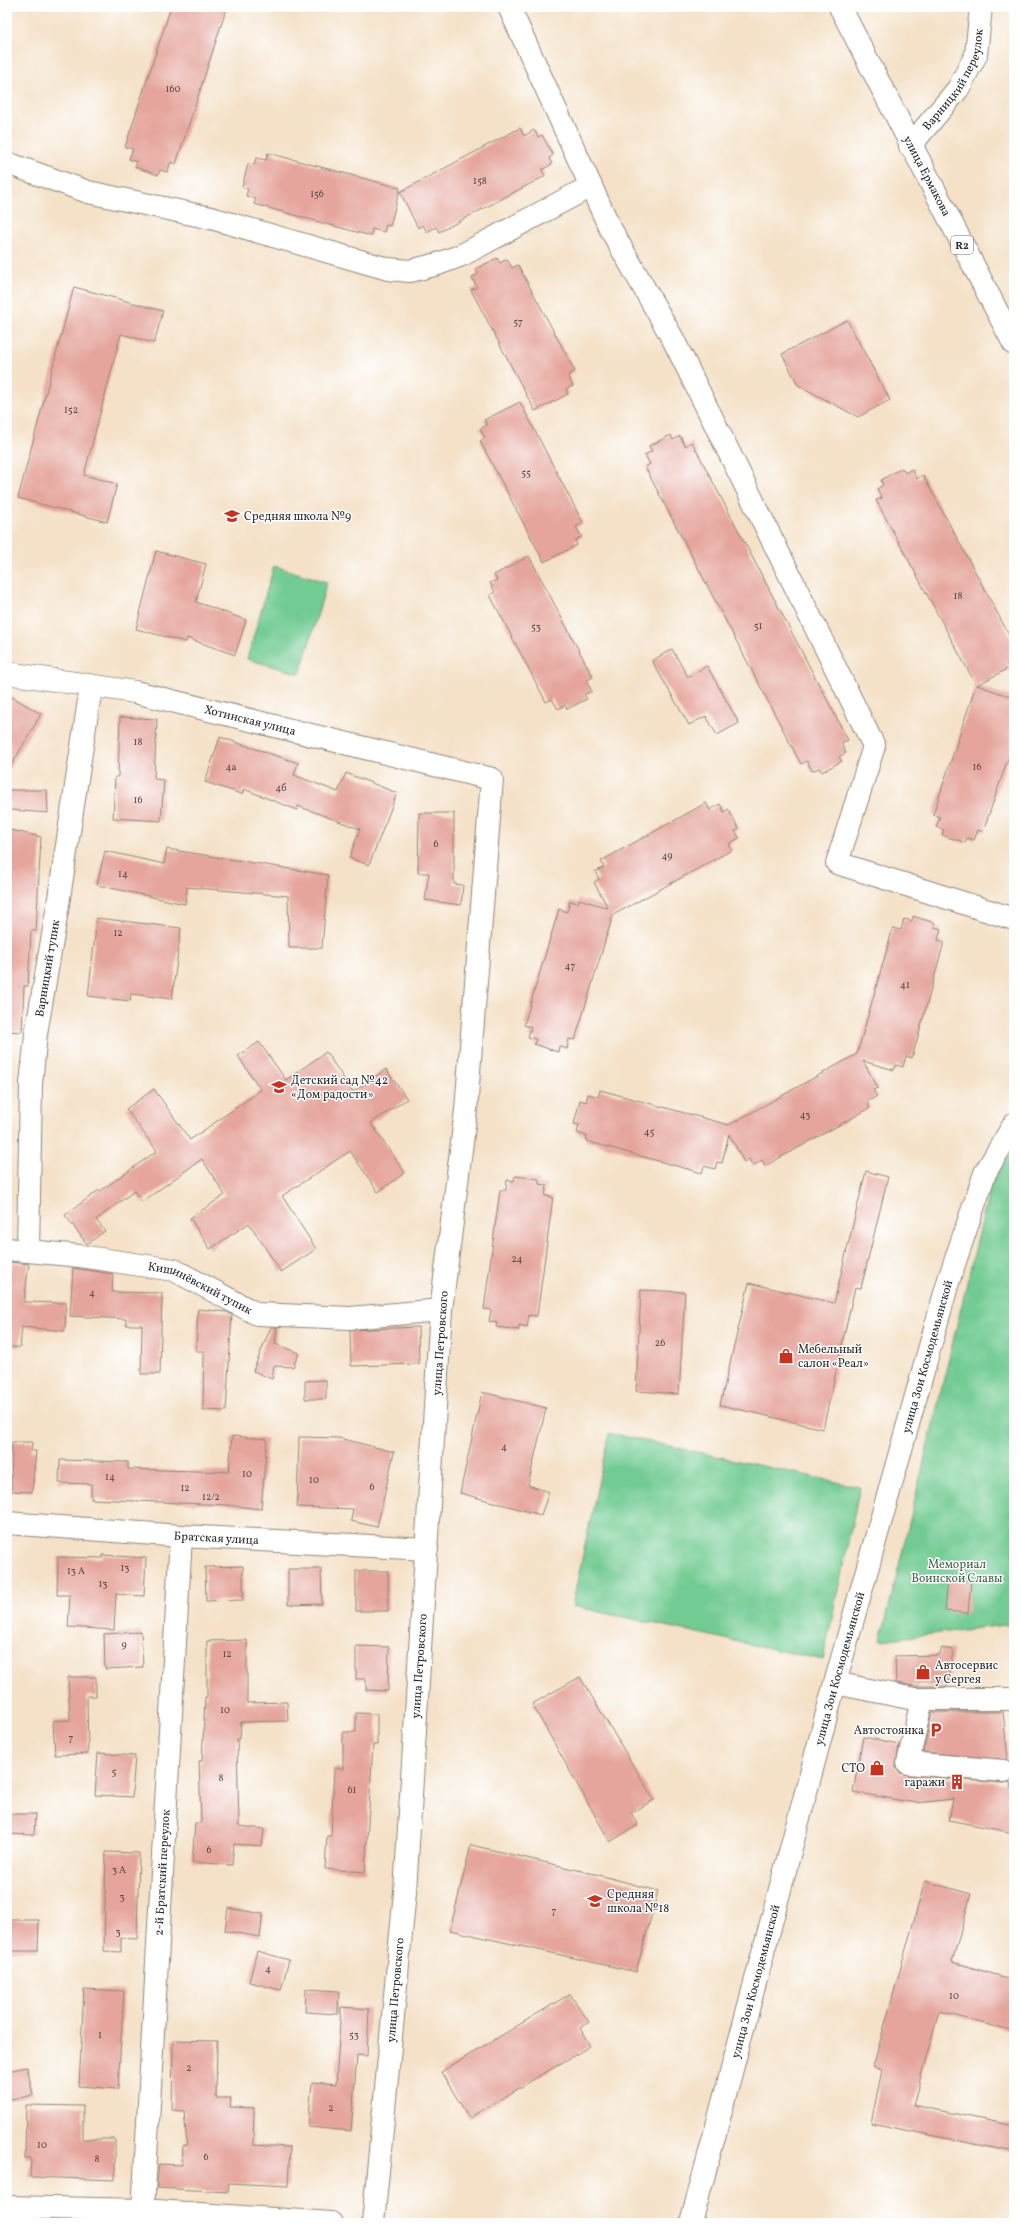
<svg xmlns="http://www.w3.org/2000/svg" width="1021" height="2230" font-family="Vollkorn,serif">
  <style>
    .green { fill: #71cb92; stroke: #4e7b5e }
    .building { fill: #e5a59c }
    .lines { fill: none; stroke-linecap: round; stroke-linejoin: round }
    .minor-casing { stroke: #908679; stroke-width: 24 }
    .major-casing { stroke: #908679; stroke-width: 24 }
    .minor { stroke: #fff; stroke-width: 22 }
    .major { stroke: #fff; stroke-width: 22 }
    .labels { text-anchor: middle; stroke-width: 3; stroke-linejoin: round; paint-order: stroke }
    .number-label { font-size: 10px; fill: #5a4a47 }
    .shield { fill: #fff; stroke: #6b6b6b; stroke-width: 1 }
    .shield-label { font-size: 11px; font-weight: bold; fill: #2b2b2b }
    .street-label { font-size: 12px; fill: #2b2b2b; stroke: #fff }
    .poi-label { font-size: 12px; fill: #2b2b2b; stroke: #fff; text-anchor: start }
    .park-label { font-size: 12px; fill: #44634f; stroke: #fff }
  </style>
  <rect width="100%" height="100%" fill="#fff"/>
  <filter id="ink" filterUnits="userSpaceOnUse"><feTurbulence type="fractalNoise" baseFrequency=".025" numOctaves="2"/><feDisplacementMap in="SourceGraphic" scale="8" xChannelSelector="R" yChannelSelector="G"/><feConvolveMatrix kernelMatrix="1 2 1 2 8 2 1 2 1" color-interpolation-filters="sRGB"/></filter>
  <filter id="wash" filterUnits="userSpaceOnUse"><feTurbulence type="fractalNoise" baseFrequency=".012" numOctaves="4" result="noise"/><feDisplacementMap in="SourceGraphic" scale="16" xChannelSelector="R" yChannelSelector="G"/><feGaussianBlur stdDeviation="0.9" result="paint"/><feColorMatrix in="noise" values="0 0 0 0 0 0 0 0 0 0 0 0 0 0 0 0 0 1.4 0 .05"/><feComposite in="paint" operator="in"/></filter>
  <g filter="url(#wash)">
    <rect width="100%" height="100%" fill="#f4e1c7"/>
    <g class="green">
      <polygon points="274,566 327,582 300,674 247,659"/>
      <polygon points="1014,1146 1014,1624 881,1640 991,1183"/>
      <polygon points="609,1433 860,1487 823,1660 572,1606"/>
    </g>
    <g id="blocks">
      <g class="building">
        <polygon points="171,7 227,7 176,164 171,162 167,172 160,170 158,175 135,167 137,162 129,159 133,149 125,147"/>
        <polygon points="520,128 524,136 534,130 538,137 542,135 553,155 549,158 552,164 542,170 545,176 439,232 436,227 427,232 423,225 418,228 400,192"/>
        <polygon points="268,153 400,188 390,226 386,225 384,232 372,229 371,236 254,204 256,199 246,196 248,189 242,187 248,164 254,165 256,158 266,160"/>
        <polygon points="497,258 500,263 507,259 512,268 518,265 575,371 568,375 573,386 566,389 568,394 535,411 471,290 477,287 472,278 478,274 476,269"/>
        <polygon points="74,287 163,311 154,343 121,334 84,475 117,484 107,522 18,498"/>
        <polygon points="847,320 890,400 858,417 798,385 782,354"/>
        <polygon points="520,402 583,523 576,527 582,537 575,540 577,545 544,562 480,441 485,438 480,429 487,425 484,420"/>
        <polygon points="671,435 673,440 680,436 685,446 692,442 848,740 841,743 846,753 839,757 842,761 822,772 819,768 812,771 807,761 801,764 645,467 650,464 645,455 652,451 649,446"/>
        <polygon points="902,468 905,473 912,469 917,479 923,475 1014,644 1014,660 1007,664 1009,668 977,685 1014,698 1014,741 983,832 978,830 974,840 967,838 965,843 942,835 944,830 936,827 940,817 933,815 976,685 876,500 882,498 877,489 883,485 881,480"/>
        <polygon points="156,551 206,564 196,602 246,620 235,655 187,638 186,642 136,629"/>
        <polygon points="529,556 593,677 586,681 592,691 584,695 587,699 567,709 565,705 558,709 552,699 546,702 490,595 495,592 490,583 497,580 494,575"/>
        <polygon points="672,649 688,677 707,666 739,723 717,735 706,716 689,725 652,661"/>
        <polygon points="7,694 41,714 7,773"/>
        <polygon points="120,717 157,719 154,779 164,780 161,821 113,818 115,777 118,777"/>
        <polygon points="220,737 298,763 294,775 338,792 346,773 397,793 369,865 349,858 360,829 298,806 297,810 244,789 242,794 205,782"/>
        <polygon points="9,790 47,790 48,813 10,810"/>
        <polygon points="706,803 710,810 720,804 724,812 728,809 739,829 735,831 739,838 729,844 732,850 613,915 575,1040 569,1039 567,1049 559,1046 558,1052 534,1044 536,1039 528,1037 531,1027 524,1025 559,909 567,912 570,901 578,903 579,899 608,908 594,882 599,879 595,872 604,867 601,861"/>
        <polygon points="419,813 454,813 454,884 463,885 461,905 425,900 429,873 418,873"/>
        <polygon points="10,830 41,837 36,931 31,931 28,986 24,986 22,1032 7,1031 7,841 11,841"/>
        <polygon points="167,849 328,875 322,948 289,948 288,896 187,887 185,904 97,885 105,851 164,864"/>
        <polygon points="913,916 935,923 934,927 941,929 938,940 944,942 912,1058 906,1056 903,1067 896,1065 894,1070 863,1061 878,1088 873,1090 877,1096 867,1102 870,1108 765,1166 762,1160 753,1166 749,1159 744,1162 729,1134 722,1163 717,1162 715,1169 704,1166 702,1173 586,1141 587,1136 577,1133 579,1125 574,1124 580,1100 586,1102 588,1094 598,1097 600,1090 729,1125 857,1054 893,928 901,930 904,919 912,921"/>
        <polygon points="97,918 181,928 172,999 131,994 130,1001 88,996"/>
        <polygon points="259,1042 286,1080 326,1052 353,1092 386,1069 407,1099 371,1123 405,1173 378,1192 350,1151 282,1196 316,1249 281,1272 249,1223 210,1249 190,1218 225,1195 202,1159 142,1202 134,1191 96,1220 105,1231 87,1244 65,1215 99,1190 100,1191 157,1151 126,1109 154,1089 190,1140 261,1090 238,1056"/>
        <polygon points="866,1171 888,1177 861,1288 855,1287 823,1429 720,1405 749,1283 834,1303"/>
        <polygon points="515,1176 539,1179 539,1184 547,1185 545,1196 553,1197 537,1316 529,1315 527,1327 519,1325 519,1330 496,1327 497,1323 489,1321 491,1310 484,1309 500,1190 506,1190 507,1180 514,1181"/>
        <polygon points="7,1262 29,1264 24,1302 66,1303 65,1331 22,1327 20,1347 7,1347"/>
        <polygon points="73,1268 113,1274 112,1292 162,1293 160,1374 141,1374 142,1325 126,1325 126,1319 70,1316"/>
        <polygon points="641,1290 685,1292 679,1394 636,1391"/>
        <polygon points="198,1309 227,1312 232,1315 226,1411 203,1410 204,1351 196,1351"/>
        <polygon points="271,1327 277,1327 275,1344 299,1353 293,1367 274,1366 272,1379 253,1371"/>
        <polygon points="418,1327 419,1364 351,1366 350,1330"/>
        <polygon points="326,1380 326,1399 305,1399 305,1381"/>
        <polygon points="482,1392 546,1408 528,1485 549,1492 541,1515 460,1493"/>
        <polygon points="232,1436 267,1439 261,1509 226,1505 91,1499 91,1484 59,1483 60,1460 128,1462 128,1469 229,1472"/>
        <polygon points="299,1437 339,1438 394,1452 377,1527 351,1521 353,1509 297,1507"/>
        <polygon points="12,1442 32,1442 31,1451 36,1451 32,1492 11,1491"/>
        <polygon points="103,1555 146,1558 144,1596 116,1594 114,1630 68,1627 70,1595 57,1595 58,1557 103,1558"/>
        <polygon points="243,1566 243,1600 206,1601 205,1567"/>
        <polygon points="288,1569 321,1569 322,1604 288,1605"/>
        <rect x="356" y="1571" width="32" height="40"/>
        <polygon points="948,1579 971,1581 968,1613 945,1611"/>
        <polygon points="141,1632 143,1667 105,1669 104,1634"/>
        <polygon points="247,1640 247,1703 287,1702 288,1721 241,1722 240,1739 237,1739 239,1826 264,1829 262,1846 234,1844 232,1865 192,1862 195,1823 201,1823 199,1761 202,1761 205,1697 207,1697 207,1641"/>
        <polygon points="356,1646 389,1647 388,1691 366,1690 366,1679 356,1679"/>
        <polygon points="942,1648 953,1650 948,1686 915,1686 896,1683 895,1656 939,1655"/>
        <polygon points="68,1677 96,1677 96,1696 87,1696 88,1754 55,1755 53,1721 70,1720"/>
        <polygon points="580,1677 654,1800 631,1813 638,1825 610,1842 532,1704"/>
        <polygon points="932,1712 1003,1712 1008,1760 923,1752"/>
        <polygon points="356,1713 377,1714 377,1745 373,1745 365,1872 325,1869 327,1836 331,1836 334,1768 343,1769 343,1732 356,1732"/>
        <polygon points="863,1737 899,1744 896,1767 900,1773 907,1775 1003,1783 1010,1782 1011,1788 1014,1789 1014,1833 949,1820 953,1799 916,1803 853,1792"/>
        <polygon points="98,1753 135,1756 132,1797 95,1795"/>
        <polygon points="7,1814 35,1814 34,1835 7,1834"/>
        <polygon points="471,1845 599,1875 658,1891 636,1972 450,1930"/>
        <polygon points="106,1852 139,1853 137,1939 121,1938 121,1952 104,1951"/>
        <polygon points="925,1881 971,1894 952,1962 1014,1980 1014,2032 939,2011 913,2105 1014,2126 1014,2152 871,2123 882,2070 873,2067"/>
        <polygon points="228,1908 263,1914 260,1937 225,1931"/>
        <polygon points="9,1920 39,1920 38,1951 8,1951"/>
        <polygon points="257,1951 289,1960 281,1990 249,1982"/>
        <polygon points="84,1989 124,1991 118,2089 79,2086"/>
        <polygon points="306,1989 339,1991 338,2014 305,2012"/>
        <polygon points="570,1994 589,2022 580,2028 590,2046 469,2118 441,2072"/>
        <polygon points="341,2007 369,2009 367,2056 357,2055 351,2131 308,2127 312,2082 336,2084"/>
        <polygon points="173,2040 217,2041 216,2098 231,2098 230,2107 254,2108 253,2145 290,2147 288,2186 229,2183 228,2192 157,2188 159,2164 182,2165 183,2146 187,2146 184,2111 172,2110"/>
        <polygon points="27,2067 33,2095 7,2101 7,2071"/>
        <polygon points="26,2105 83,2106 83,2139 115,2139 115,2180 30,2177 31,2158 25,2158"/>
      </g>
    </g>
  </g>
  <g filter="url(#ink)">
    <use href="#blocks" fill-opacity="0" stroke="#908679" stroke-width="1"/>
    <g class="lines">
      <g class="minor-casing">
        <g id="minor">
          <polyline points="509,7 610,228 674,341 874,746 837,863 1014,919"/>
          <path id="s1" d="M910 146 958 89 976 55 981 7"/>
          <polyline points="7,163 88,192 211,218 388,269 410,271 438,264 462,255 591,186"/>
          <path id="s2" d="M7 673 135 692 492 779 466 1110 441 1310 405 1892 373 2223"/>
          <path id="s3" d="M7 1249 80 1256 174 1270 257 1314 350 1318 441 1310"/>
          <path id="s4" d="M28 1251 31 1084 36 1034 57 911 91 687"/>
          <path id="s5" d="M7 1523 181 1536 427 1549"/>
          <polyline points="835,1683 914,1699 1014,1699"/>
          <polyline points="922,1699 908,1763 1004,1771"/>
          <polyline points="7,2207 143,2210 331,2223"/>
          <path id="s6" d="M143 2210 181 1536"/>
          <path id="s7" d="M691 2223 835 1683 949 1279 985 1173 1014 1124"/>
        </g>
      </g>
      <g class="major-casing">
        <g id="major">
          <path id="s8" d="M840 7 1014 344"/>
        </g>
      </g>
      <use href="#minor" class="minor"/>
      <use href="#major" class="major"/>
    </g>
  </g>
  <defs>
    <g id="school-bare" transform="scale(1.2)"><path d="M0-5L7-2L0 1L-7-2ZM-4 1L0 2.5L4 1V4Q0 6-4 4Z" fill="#c8321e" stroke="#fff" stroke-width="2.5" paint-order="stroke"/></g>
    <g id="shop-bare" transform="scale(1.2)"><path d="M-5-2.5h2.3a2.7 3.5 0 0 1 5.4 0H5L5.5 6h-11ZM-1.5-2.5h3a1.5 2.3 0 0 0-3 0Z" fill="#c8321e" stroke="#fff" stroke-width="2.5" paint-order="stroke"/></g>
    <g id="parking-bare" transform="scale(1.2)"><path d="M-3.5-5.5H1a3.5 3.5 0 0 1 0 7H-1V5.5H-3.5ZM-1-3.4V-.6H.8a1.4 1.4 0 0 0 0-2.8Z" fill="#c8321e" stroke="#fff" stroke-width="2.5" paint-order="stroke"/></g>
    <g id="building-bare" transform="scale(1.2)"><path d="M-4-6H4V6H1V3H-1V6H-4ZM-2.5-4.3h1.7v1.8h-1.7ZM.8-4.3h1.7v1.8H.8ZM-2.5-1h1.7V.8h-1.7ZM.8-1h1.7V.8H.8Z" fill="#c8321e" stroke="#fff" stroke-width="2.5" paint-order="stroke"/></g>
  </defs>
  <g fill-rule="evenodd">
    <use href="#school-bare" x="232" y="516"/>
    <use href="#school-bare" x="279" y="1087"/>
    <use href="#shop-bare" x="786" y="1356"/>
    <use href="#shop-bare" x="923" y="1672"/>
    <use href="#parking-bare" x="936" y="1730"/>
    <use href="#shop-bare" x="877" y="1768"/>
    <use href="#building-bare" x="957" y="1782"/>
    <use href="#school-bare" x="595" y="1901"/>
  </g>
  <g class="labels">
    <g class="number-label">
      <text x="173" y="92">160</text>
      <text x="480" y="184">158</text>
      <text x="317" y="197">156</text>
      <text x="518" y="325">57</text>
      <text x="71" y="413">152</text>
      <text x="526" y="476">55</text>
      <text x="958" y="599">18</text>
      <text x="758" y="629">51</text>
      <text x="536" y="630">53</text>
      <text x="138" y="745">18</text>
      <text x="231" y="770">4а</text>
      <text x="977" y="770">16</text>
      <text x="281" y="791">4б</text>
      <text x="138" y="803">16</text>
      <text x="436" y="847">6</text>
      <text x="667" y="859">49</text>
      <text x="123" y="877">14</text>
      <text x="118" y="936">12</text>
      <text x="570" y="969">47</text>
      <text x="905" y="988">41</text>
      <text x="805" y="1118">43</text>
      <text x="649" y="1135">45</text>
      <text x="517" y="1262">24</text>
      <text x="92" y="1296">4</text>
      <text x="660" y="1346">26</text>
      <text x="504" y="1450">4</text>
      <text x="247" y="1477">10</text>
      <text x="110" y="1480">14</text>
      <text x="314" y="1483">10</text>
      <text x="372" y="1490">6</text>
      <text x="185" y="1491">12</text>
      <text x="211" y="1500">12/2</text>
      <text x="125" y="1571">13</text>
      <text x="76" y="1574">13 А</text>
      <text x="103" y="1587">13</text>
      <text x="124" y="1648">9</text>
      <text x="227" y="1657">12</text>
      <text x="225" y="1713">10</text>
      <text x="71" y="1741">7</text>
      <text x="114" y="1775">5</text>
      <text x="221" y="1781">8</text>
      <text x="352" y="1793">61</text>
      <text x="209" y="1853">6</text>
      <text x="119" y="1873">3 А</text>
      <text x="122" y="1900">3</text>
      <text x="554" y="1914">7</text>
      <text x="118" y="1935">3</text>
      <text x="268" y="1972">4</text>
      <text x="954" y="1999">10</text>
      <text x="100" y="2038">1</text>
      <text x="354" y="2038">53</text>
      <text x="189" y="2071">2</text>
      <text x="331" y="2111">2</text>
      <text x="42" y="2148">10</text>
      <text x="206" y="2160">6</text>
      <text x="97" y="2162">8</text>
    </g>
    <rect class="shield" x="951" y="236" width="22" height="18" rx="3"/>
    <g class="shield-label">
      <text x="962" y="249">R2</text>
    </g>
    <g class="street-label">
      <text dy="4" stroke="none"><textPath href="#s1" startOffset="81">Варницкий переулок</textPath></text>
      <text dy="4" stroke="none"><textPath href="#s8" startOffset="190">улица Ермакова</textPath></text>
      <text dy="4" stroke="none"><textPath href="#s2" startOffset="248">Хотинская улица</textPath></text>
      <text dy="4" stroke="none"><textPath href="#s4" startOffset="284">Варницкий тупик</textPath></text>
      <text dy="4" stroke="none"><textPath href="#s3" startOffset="199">Кишинёвский тупик</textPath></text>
      <text transform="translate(440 1343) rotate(-86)" y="4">улица Петровского</text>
      <text dy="4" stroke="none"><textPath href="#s7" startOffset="898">улица Зои Космодемьянской</textPath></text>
      <text dy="4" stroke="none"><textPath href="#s5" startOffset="210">Братская улица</textPath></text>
      <text transform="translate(419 1666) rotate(-86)" y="4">улица Петровского</text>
      <text dy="4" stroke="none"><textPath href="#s7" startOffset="574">улица Зои Космодемьянской</textPath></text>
      <text dy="4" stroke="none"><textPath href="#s6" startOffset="338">2-й Братский переулок</textPath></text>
      <text dy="4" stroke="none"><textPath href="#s7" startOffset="250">улица Зои Космодемьянской</textPath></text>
      <text transform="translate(395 1990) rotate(-85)" y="4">улица Петровского</text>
    </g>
    <g class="poi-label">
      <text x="244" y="520">Средняя школа №9</text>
      <text x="291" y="1084">Детский сад №42<tspan x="291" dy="14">«Дом радости»</tspan></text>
      <text x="798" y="1353">Мебельный<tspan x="798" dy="14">салон «Реал»</tspan></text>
      <text x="935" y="1669">Автосервис<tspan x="935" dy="14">у Сергея</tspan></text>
      <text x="924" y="1734" text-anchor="end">Автостоянка</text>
      <text x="865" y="1772" text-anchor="end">СТО</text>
      <text x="945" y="1786" text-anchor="end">гаражи</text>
      <text x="607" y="1898">Средняя<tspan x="607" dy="14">школа №18</tspan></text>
    </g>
    <g class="park-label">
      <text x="957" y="1568">Мемориал<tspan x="957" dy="14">Воинской Славы</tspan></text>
    </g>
  </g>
  <rect width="1021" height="2230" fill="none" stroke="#fff" stroke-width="24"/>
</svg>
